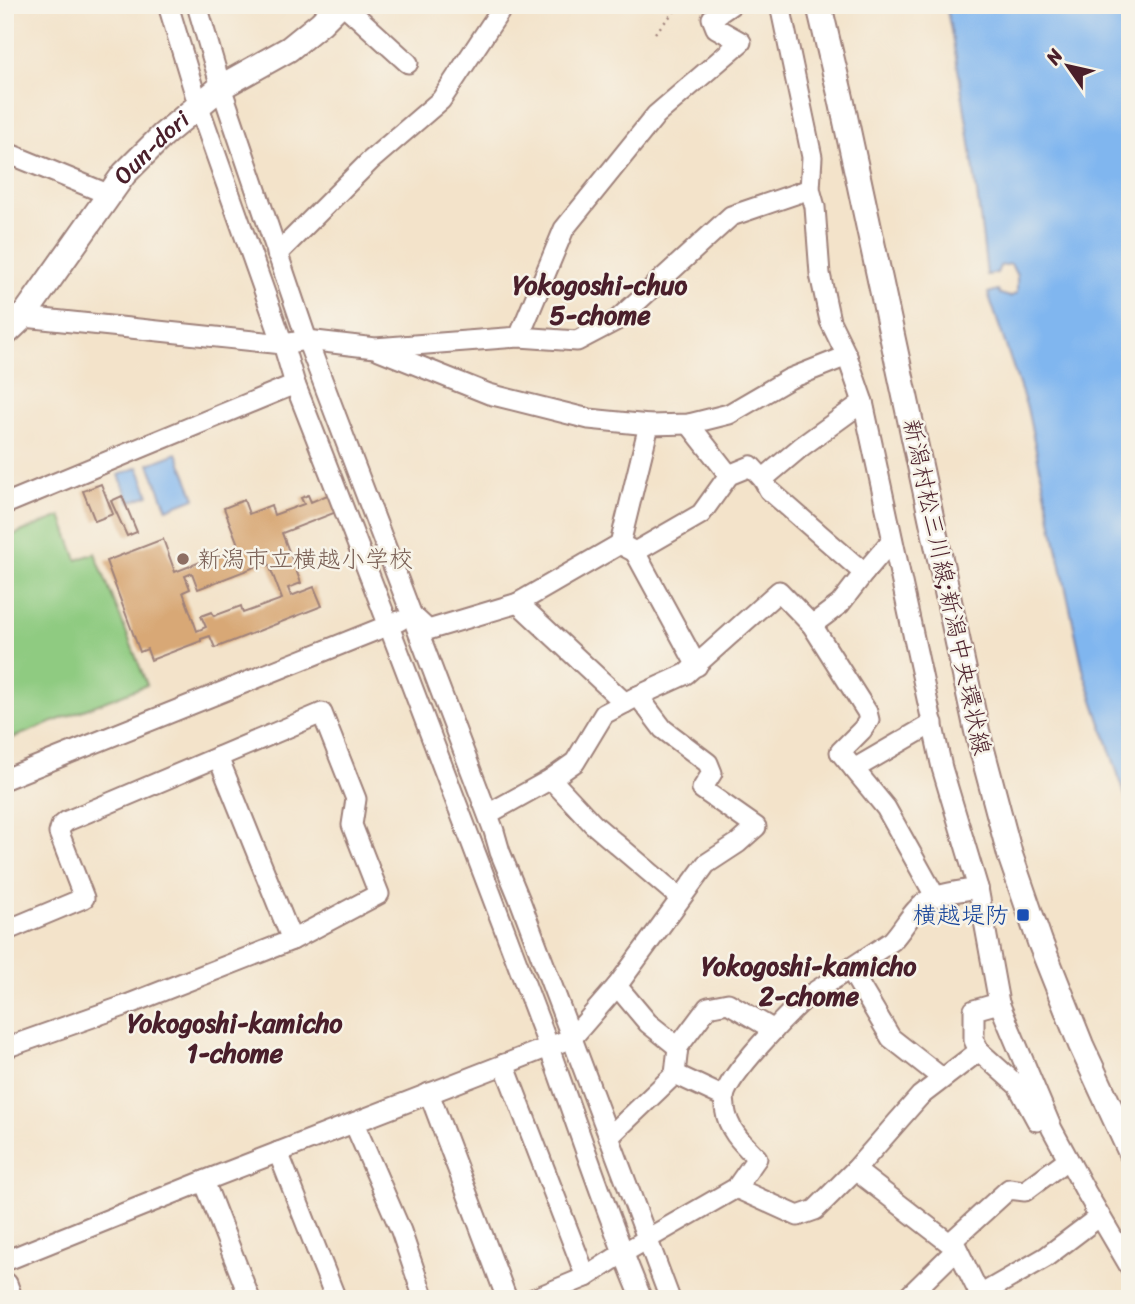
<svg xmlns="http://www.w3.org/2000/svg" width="1135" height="1304" font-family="Sriracha,'Klee One',sans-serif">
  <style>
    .green { fill: #8fcb81; stroke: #6c7556; stroke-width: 2 }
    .water { fill: #80b6ef; stroke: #656a8d; stroke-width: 2 }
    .building { fill: #d8a876; fill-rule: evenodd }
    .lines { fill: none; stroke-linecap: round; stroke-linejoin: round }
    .minor-casing { stroke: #9e817a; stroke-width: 23 }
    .major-casing { stroke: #9e817a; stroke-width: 28 }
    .path { stroke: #9e817a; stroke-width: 2.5; stroke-dasharray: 2 5; stroke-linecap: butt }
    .minor { stroke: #fff; stroke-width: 19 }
    .major { stroke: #fff; stroke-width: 24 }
    .education-dot { fill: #8d6e63; stroke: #f7f3e8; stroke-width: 2.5 }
    .transit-dot { fill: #1a4fb4; stroke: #f7f3e8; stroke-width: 2.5 }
    .labels { text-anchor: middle; stroke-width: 5; stroke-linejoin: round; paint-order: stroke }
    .street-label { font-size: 24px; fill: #4a1f2b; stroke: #f7f3e8 }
    .education-label { font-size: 24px; fill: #785e54; stroke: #f7f3e8; text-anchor: start }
    .transit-label { font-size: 24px; fill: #164399; stroke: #f7f3e8; text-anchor: end }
    .neighbourhood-label { font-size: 26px; font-weight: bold; fill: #4a1f2b; stroke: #f7f3e8 }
  </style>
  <rect width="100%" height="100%" fill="#f7f3e8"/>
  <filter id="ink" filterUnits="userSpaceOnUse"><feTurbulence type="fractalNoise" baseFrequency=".0143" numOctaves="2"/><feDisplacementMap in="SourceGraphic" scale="14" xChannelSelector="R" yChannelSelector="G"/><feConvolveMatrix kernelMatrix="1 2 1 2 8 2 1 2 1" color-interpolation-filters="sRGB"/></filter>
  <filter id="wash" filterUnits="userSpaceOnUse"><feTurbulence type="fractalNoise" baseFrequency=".00686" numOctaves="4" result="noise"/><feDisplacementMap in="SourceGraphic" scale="28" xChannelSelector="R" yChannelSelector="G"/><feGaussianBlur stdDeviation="1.57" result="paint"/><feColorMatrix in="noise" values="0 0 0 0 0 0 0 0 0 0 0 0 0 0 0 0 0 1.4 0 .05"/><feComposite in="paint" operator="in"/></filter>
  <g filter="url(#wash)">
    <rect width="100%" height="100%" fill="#f3e3ca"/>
    <polygon class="green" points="61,516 77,560 95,553 147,685 5,741 5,538"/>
    <g class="water">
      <path d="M946 5H1130V810L1084 673 1027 408 988 293 998 290 1000 294 1010 297 1017 293V276L1011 264 1000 266 997 273 987 275C977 185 964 94 946 5Z"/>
      <polygon points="177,453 195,498 167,509 149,464"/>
      <polygon points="138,467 149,495 130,502 119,475"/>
    </g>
    <g id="blocks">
      <g class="building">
        <polygon points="101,484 113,514 95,521 83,491"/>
        <path d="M332 493 339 511 282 533 301 583 288 588 291 596 314 587 322 606 215 648 210 636 201 639V641L151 660 147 649 140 652 106 561 163 539 175 572 239 547 224 508 244 500 249 514 271 505 274 515 304 504 301 498 308 495 311 502ZM268 562 282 599 243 613 241 606 214 616 212 612 201 616 206 627 197 631 183 592 190 589 185 576 192 573 198 589Z"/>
        <polygon points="122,496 137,532 127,536 111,501"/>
      </g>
    </g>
  </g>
  <g filter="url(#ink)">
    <use href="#blocks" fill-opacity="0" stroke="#9e817a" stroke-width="2"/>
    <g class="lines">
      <g class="minor-casing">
        <g id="minor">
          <path d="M168 5 198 104 283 344 295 384C379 597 460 812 541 1026 575 1117 604 1210 642 1299"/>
          <polyline points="197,5 221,87 307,340 494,831 500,852 521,903 670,1299"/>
          <polyline points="344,5 408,63"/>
          <polyline points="780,5 812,157 810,189 815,207 820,274 830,321 847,356 863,402 942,768 978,888 999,1003 1052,1129 1086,1192 1130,1267"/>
          <polyline points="5,152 110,195"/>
          <polyline points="277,254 370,161 441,100 504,5"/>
          <polyline points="5,315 283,344 307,340 375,348 519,337 564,229 656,115 741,42 716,28 712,18 731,5"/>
          <polyline points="519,337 577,341 617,320 731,216 810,189"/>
          <polyline points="379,350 489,394 589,419 649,425 689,424 729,414 789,379 847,356"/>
          <polyline points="689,424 729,475"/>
          <polyline points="763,479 801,447 863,402"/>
          <polyline points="5,504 295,384"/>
          <polyline points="620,544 649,425"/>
          <polyline points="635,552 697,666"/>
          <polyline points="518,603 625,703"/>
          <polyline points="413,616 428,630 518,603 620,544 635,552 701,514 729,475 751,466 763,479 769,490 864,573 892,540"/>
          <polyline points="812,625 867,712 869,720 862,730 840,752 886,808 935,896"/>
          <polyline points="218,757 292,940"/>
          <polyline points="854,769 933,723"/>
          <polyline points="5,779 399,621"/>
          <polyline points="551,779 593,824 680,898"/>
          <polyline points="488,814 551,779 575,762 604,714 638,696 686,674 779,591 812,625 840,604 864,573"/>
          <polyline points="5,931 84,898 59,833 61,826 67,821 322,713 356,799 352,825 379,894 292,940 124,1006 5,1048"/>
          <polyline points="850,969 891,1038 942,1078"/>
          <polyline points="999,1003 974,1010 974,1040 979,1051 1018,1086 1037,1121"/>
          <polyline points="678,1047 708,1007 728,1003 774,1030"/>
          <polyline points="504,1064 586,1277"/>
          <polyline points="675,1074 724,1097"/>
          <polyline points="429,1093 507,1299"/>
          <polyline points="354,1123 401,1231 424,1299"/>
          <polyline points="609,1137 675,1074 678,1047 648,1023 617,986"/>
          <polyline points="278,1152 336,1299"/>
          <polyline points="855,1170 957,1249 906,1299"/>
          <polyline points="204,1181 250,1299"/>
          <polyline points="736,1188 798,1216 815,1210 855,1170 920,1096 979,1051"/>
          <polyline points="5,1261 204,1181 572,1038 617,986 706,864 738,843 756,827 702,789 712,773 708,763 663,729 638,696"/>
          <polyline points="980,1295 953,1240 1009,1189 1025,1191 1068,1159"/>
          <path d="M533 1299 586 1277 623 1253 736 1188 757 1158C742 1143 728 1130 725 1108 725 1104 724 1101 724 1097 728 1075 790 1012 808 996L892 941C902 930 907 920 916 910 931 892 957 892 978 888"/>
          <polyline points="976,1299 980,1295 1046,1257 1100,1216 1094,1208"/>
        </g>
      </g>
      <g class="major-casing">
        <g id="major">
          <polyline points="819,5 841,98 977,731 1010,855 1040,942 1081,1045 1130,1151"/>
          <path id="s1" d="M5 334 23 317 124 174 163 135 221 87 289 49 321 23 339 5"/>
          <polyline points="5,1285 10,1299"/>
        </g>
      </g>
      <polyline class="path" points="655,33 680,5"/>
      <use href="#minor" class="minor"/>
      <use href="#major" class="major"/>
    </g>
  </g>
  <circle class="education-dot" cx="183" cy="559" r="7"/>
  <rect class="transit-dot" x="1016" y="908" width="14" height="14" rx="3.5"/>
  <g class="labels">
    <g class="street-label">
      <text dy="8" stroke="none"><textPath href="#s1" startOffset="238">Oun-dori</textPath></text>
      <text transform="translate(947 587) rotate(78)" y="8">新潟村松三川線;新潟中央環状線</text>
    </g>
    <g class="education-label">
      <text x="197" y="567">新潟市立横越小学校</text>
    </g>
    <g class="transit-label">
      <text x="1009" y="923">横越堤防</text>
    </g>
    <g class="neighbourhood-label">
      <text x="600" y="294">Yokogoshi-chuo<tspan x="600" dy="30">5-chome</tspan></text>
      <text x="809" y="975">Yokogoshi-kamicho<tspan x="809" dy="30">2-chome</tspan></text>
      <text x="235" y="1032">Yokogoshi-kamicho<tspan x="235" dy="30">1-chome</tspan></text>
    </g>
  </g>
  <rect width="1135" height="1304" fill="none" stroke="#f7f3e8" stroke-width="28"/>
  <g transform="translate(1068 66) rotate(304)" stroke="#f7f3e8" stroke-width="5" paint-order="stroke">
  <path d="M0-5L12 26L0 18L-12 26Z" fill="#4a1f2b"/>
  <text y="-10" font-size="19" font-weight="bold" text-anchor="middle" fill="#4a1f2b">N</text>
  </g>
</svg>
